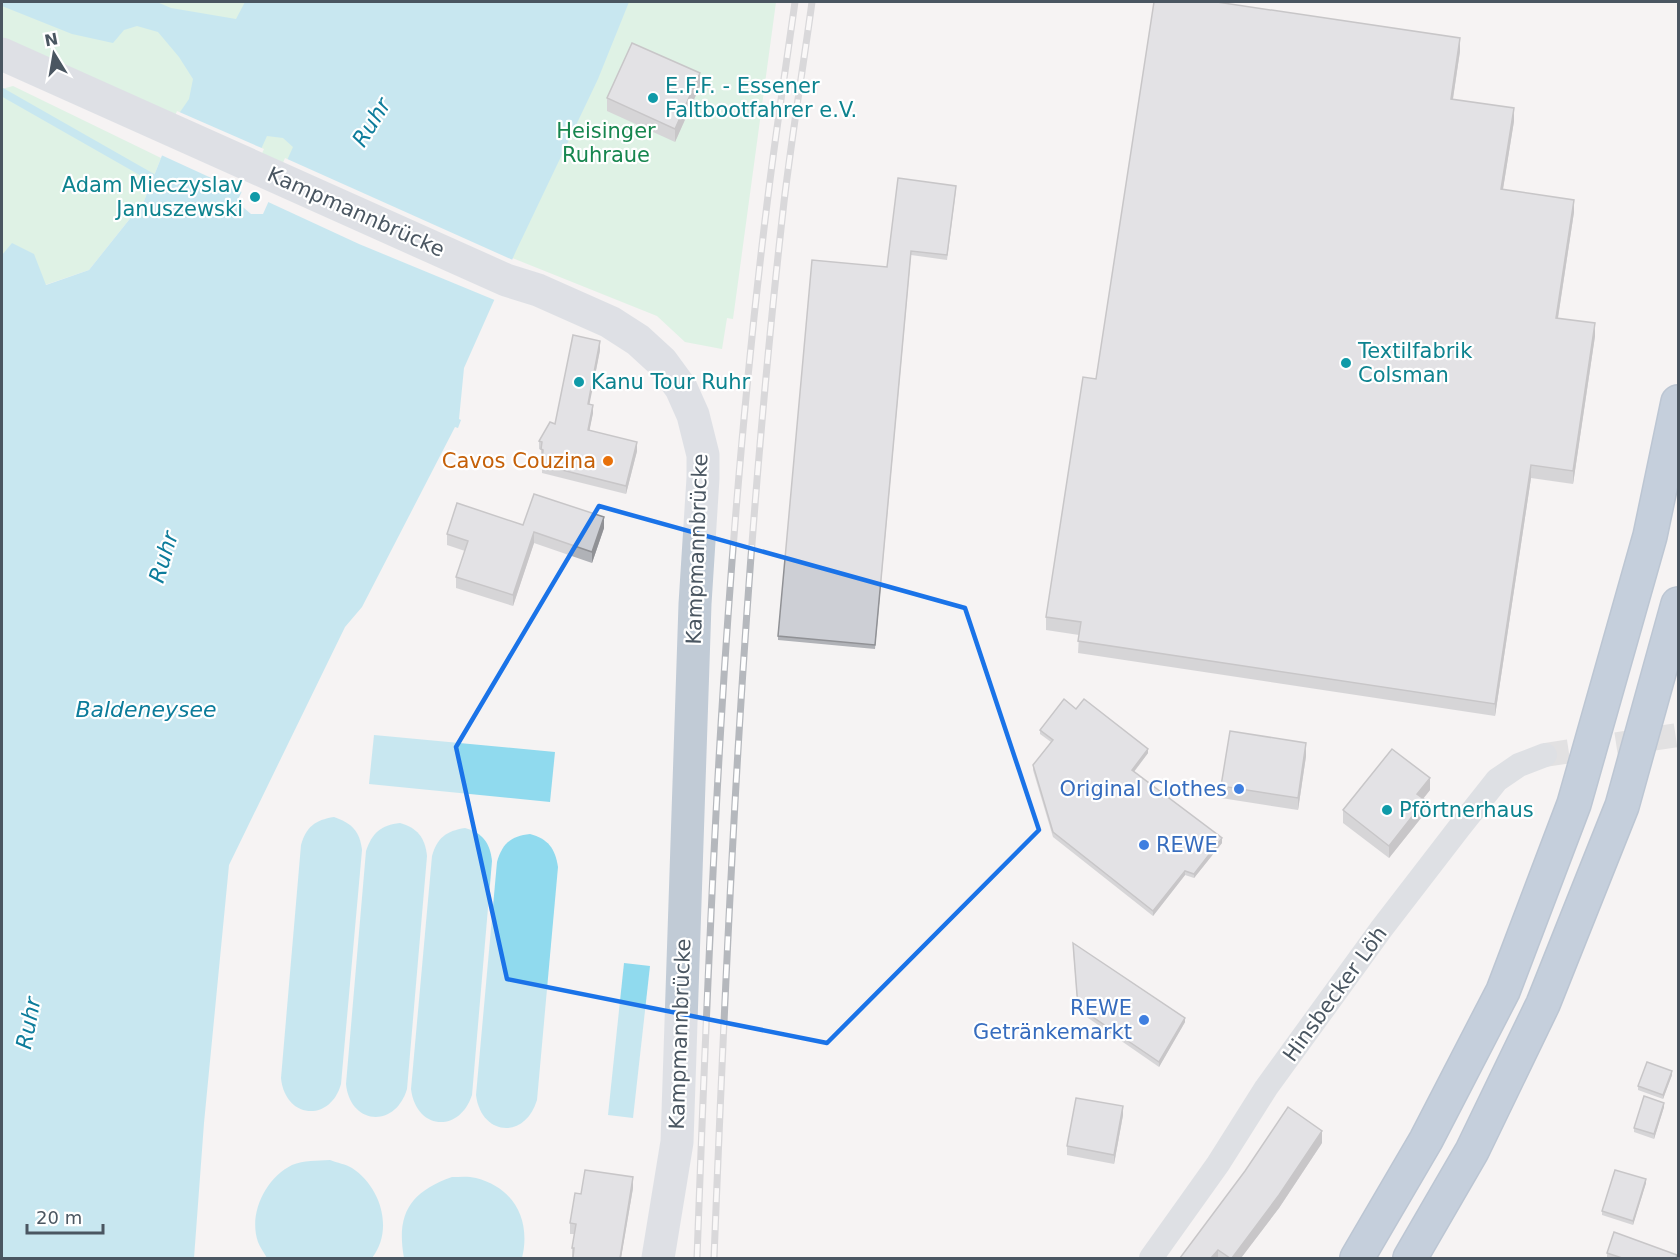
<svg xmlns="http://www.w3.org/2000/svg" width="1680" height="1260" font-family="'DejaVu Sans',sans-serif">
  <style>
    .green { fill: #c3f1d5 }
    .water { fill: #90daee; fill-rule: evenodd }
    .pier { fill: #f5f3f3 }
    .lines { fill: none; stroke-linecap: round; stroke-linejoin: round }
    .stream { stroke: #90daee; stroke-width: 8 }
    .street-tunnel { stroke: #caccce; stroke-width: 24; stroke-dasharray: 24 12; stroke-linecap: butt }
    .highway-casing { stroke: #7690ad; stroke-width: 36 }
    .street { stroke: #c1cad2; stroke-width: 24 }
    .secondary { stroke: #c1cbd6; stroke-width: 33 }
    .highway { stroke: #8ba5c1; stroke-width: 33 }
    .rail-casing { stroke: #b5b8bd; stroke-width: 7 }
    .rail { stroke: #fff; stroke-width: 4.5; stroke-dasharray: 14; stroke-linecap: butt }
    .wall { fill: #b0b2b7 }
    .shaded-wall { fill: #909195 }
    .building { fill: #cdcfd5; stroke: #909195; stroke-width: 1.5 }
    .marked { fill: none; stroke: #1a73e8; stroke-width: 4.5; stroke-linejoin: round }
    .culture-dot { fill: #0f9aa8; stroke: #fff; stroke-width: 2 }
    .food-dot { fill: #e8710a; stroke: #fff; stroke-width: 2 }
    .shop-dot { fill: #3f7fe0; stroke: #fff; stroke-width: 2 }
    .labels { text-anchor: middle; stroke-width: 4.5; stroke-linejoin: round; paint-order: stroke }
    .culture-label { font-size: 21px; fill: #0d838f; stroke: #fff; text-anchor: start }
    .park-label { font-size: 21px; fill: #17864f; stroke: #fff }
    .street-label { font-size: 21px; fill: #4a5661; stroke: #fff }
    .food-label { font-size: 21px; fill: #c56008; stroke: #fff; text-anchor: end }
    .shop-label { font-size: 21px; fill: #366cbe; stroke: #fff; text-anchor: end }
    .water-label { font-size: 22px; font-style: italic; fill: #0c7c9b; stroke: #fff }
  </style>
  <rect width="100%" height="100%" fill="#f5f3f3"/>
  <g class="green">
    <polygon points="2,2 776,2 733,319 727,318 722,349 685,342 657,316 169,120 2,44"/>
    <polygon points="13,86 161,158 144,201 89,270 45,285 2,255 2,89"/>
  </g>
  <g class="water">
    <path d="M2 2H157L171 8 236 19 245 2H629L598 79 516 251 464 368 459 419 461 420 458 428 455 427 362 607 345 627 229 865 204 1123 194 1258H2V255L12 243 34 254 46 285 89 270 144 201 178 115 189 99 193 79 179 57 158 32 137 26 124 30 113 43 72 34 2 6ZM267 136 283 138 293 147 263 214H251L237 202Z"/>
    <polygon points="374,735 555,752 550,802 369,784"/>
    <path d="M334 817C352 823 360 832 362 850L341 1084C330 1123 285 1119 281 1078L301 845C306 827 315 820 334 817Z"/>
    <path d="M400 823C417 828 425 837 427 856L407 1089C395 1129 350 1125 346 1084L366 851C372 833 381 825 400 823Z"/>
    <path d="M465 828C483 833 490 843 492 861L472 1095C459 1134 416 1130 411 1089L432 856C437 838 446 831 465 828Z"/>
    <path d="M530 834C548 839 555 848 558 867L537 1100C525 1140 481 1136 476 1095L497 862C502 844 511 836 530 834Z"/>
    <polygon points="624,963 650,966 633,1118 608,1115"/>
    <path d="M330 1160C337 1163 346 1164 352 1168 381 1187 394 1230 372 1258H267C264 1253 260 1247 258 1242 248 1213 266 1178 292 1165 304 1160 317 1161 330 1160Z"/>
    <path d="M452 1177C460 1177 468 1176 476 1178 515 1188 531 1221 522 1258H404C396 1214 410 1192 452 1177Z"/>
  </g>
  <g class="pier">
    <polygon points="177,111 264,149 244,193 159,154"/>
    <polygon points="285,158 515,261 497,301 359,244 266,201"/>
  </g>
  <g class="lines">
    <polyline class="stream" points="2,92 153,178"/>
    <polyline class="street-tunnel" points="1545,755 1678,735"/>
    <g class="highway-casing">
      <g id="highway">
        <polyline points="1357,1258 1426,1140 1503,991 1574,804 1650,536 1678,402"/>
        <polyline points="1410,1258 1472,1151 1543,1004 1622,806 1678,604"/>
      </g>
    </g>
    <polyline class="street" points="1151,1258 1218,1164 1266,1088 1382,928 1459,828 1497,780 1519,765 1545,755"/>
    <polyline class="secondary" points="2,54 506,280 538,290 610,322 638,340 662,362 681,388 693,415 703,455 703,478 695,604 677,1142 658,1258"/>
    <use href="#highway" class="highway"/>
    <g class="rail-casing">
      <g id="rail">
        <path d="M697 1258C710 904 724 548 768 196 776 131 786 66 795 2"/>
        <path d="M714 1258C728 906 744 553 784 202 792 135 803 68 812 2"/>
      </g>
    </g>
    <use href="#rail" class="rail"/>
  </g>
  <g class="wall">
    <polygon points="1460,51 1453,99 1514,121 1503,189 1574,212 1558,318 1595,336 1573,484 1531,478 1495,716 1078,653 1079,635 1046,630 1046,617 1096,379"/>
    <polygon points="700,86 675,142 607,111 607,98"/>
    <polygon points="956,190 947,260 911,255 875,649 778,640 778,636 887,267"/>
    <polygon points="600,350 589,404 593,413 589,431 637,451 626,494 542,473 542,458 541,458 541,450 539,449 539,441 555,424"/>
    <polygon points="523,525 604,528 592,563 534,543 513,606 456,588 456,577 465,551 447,545 447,534"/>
    <polygon points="1076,709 1148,753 1134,772 1222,843 1194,878 1185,875 1153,916 1053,837 1033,770 1033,765 1051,742 1040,734 1040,730"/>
    <polygon points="1306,756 1298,810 1221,798 1221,786"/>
    <polygon points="1430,790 1423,799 1425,813 1389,858 1343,823 1343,810"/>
    <polygon points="1073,948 1185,1022 1159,1067 1078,1011"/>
    <polygon points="1672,1075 1663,1099 1638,1090 1638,1086"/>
    <polygon points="1664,1107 1654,1139 1634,1132 1634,1128"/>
    <polygon points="1123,1115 1114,1164 1067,1155 1067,1146"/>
    <polygon points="1322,1143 1279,1208 1241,1258 1180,1258"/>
    <polygon points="1646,1183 1633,1225 1602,1215 1602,1211"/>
    <polygon points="633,1188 621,1258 572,1258 572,1248 575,1234 570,1234 570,1223 581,1194"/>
    <polygon points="1607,1253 1677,1258 1610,1258 1607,1257"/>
  </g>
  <g class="shaded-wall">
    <polygon points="1460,38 1460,51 1451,111 1451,99"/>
    <polygon points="700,73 700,86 675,142 675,129"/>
    <polygon points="1514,108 1514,121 1501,201 1501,189"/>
    <polygon points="1574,200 1574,212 1556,330 1556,318"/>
    <polygon points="1595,323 1595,336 1573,484 1573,471"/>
    <polygon points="600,341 600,350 588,412 588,404"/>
    <polygon points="593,405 593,413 588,438 588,430"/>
    <polygon points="637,442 637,451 626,494 626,486"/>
    <polygon points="1531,465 1531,478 1495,716 1495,704"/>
    <polygon points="604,517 604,528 592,563 592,552"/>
    <polygon points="534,532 534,543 513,606 513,595"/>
    <polygon points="1306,743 1306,756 1298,810 1298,798"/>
    <polygon points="1148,749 1148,753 1132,774 1132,770"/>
    <polygon points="1430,778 1430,790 1417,806 1417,794"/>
    <polygon points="1425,800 1425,813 1389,858 1389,846"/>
    <polygon points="1222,838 1222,843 1194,878 1194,874"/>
    <polygon points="1185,871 1185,875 1153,916 1153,911"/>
    <polygon points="1185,1018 1185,1022 1159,1067 1159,1062"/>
    <polygon points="1672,1071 1672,1075 1663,1099 1663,1095"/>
    <polygon points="1664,1103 1664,1107 1654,1139 1654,1134"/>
    <polygon points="1123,1106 1123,1115 1114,1164 1114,1155"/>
    <polygon points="1322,1131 1322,1143 1279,1208 1241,1258 1232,1258"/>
    <polygon points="633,1177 633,1188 621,1258 620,1258"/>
    <polygon points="1646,1179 1646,1183 1633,1225 1633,1221"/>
    <polygon points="1218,1250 1218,1258 1211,1258"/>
  </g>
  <g class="building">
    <polygon points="1154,2 1217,2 1460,38 1451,99 1514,108 1501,189 1574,200 1556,318 1595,323 1573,471 1531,465 1495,704 1078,641 1081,622 1046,617 1083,377 1096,379"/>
    <polygon points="632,43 700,73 675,129 607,98"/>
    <polygon points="898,178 956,186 947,255 911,251 875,645 778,636 812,260 887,267"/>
    <polygon points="573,335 600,341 588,404 593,405 588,430 637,442 626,486 542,465 543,450 541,449 542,442 539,441 550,422 555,424"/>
    <polygon points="534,494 604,517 592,552 534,532 513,595 456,577 468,541 447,534 457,503 523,525"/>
    <polygon points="1064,699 1076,709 1084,699 1148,749 1132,770 1222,838 1194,874 1185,871 1153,911 1053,832 1033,765 1053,740 1040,730"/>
    <polygon points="1230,731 1306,743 1298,798 1221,786"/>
    <polygon points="1392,749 1430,778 1417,794 1425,800 1389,846 1343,810"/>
    <polygon points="1073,943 1185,1018 1159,1062 1078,1007"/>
    <polygon points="1647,1062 1672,1071 1663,1095 1638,1086"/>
    <polygon points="1644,1096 1664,1103 1654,1134 1634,1128"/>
    <polygon points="1076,1098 1123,1106 1114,1155 1067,1146"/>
    <polygon points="1288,1107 1322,1131 1279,1195 1232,1258 1230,1258 1218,1250 1211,1258 1180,1258 1245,1171"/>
    <polygon points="585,1170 633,1177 620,1258 573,1258 574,1248 572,1248 576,1224 570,1223 575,1193 581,1194"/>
    <polygon points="1615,1170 1646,1179 1633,1221 1602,1211"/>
    <polygon points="1614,1232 1677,1255 1676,1258 1622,1258 1607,1253"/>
  </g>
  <path d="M0 0H1680V1260H0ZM599 506 965 608 1039 830 827 1043 507 979 456 747Z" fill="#f5f3f3" fill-opacity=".55" fill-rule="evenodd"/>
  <path class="marked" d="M599 506 965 608 1039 830 827 1043 507 979 456 747Z"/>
  <g class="culture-dot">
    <circle cx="653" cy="98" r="6"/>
    <circle cx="255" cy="197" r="6"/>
    <circle cx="1346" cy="363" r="6"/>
    <circle cx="579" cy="382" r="6"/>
    <circle cx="1387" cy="810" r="6"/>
  </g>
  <circle class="food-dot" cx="608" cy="461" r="6"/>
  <g class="shop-dot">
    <circle cx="1239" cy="789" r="6"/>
    <circle cx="1144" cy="845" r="6"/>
    <circle cx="1144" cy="1020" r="6"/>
  </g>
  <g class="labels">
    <g class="culture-label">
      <text x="665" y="93">E.F.F. - Essener<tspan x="665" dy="24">Faltbootfahrer e.V.</tspan></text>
      <text x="243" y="192" text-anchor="end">Adam Mieczyslav<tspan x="243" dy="24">Januszewski</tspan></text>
      <text x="1358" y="358">Textilfabrik<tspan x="1358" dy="24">Colsman</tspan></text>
      <text x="591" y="389">Kanu Tour Ruhr</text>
      <text x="1399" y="817">Pförtnerhaus</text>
    </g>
    <g class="park-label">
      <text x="606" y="138">Heisinger<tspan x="606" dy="24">Ruhraue</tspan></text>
    </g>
    <g class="street-label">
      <text transform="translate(356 212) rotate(24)" y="7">Kampmannbrücke</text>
      <text transform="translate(697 549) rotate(-88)" y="7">Kampmannbrücke</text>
      <text transform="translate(1335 994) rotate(-54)" y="7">Hinsbecker Löh</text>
      <text transform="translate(680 1034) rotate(-88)" y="7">Kampmannbrücke</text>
    </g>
    <g class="food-label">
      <text x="596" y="468">Cavos Couzina</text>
    </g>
    <g class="shop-label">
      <text x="1227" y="796">Original Clothes</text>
      <text x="1156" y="852" text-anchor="start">REWE</text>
      <text x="1132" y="1015">REWE<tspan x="1132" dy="24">Getränkemarkt</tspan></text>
    </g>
    <g class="water-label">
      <text transform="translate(371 122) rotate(-58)" y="8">Ruhr</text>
      <text transform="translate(163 557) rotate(-73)" y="8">Ruhr</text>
      <text x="146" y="717">Baldeneysee</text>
      <text transform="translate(28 1023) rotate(-79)" y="8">Ruhr</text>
    </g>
  </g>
  <rect width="1680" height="1260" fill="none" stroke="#4a5661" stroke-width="6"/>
  <g transform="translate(54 54) rotate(349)" stroke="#ffffff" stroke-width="4.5" paint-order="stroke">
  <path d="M0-4.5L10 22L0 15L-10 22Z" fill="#4a5661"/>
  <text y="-9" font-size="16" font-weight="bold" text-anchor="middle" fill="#4a5661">N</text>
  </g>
  <path d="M27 1224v9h76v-9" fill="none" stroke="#4a5661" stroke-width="3"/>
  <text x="36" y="1224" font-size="18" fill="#4a5661" stroke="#ffffff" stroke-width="4.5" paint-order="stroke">20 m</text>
</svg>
